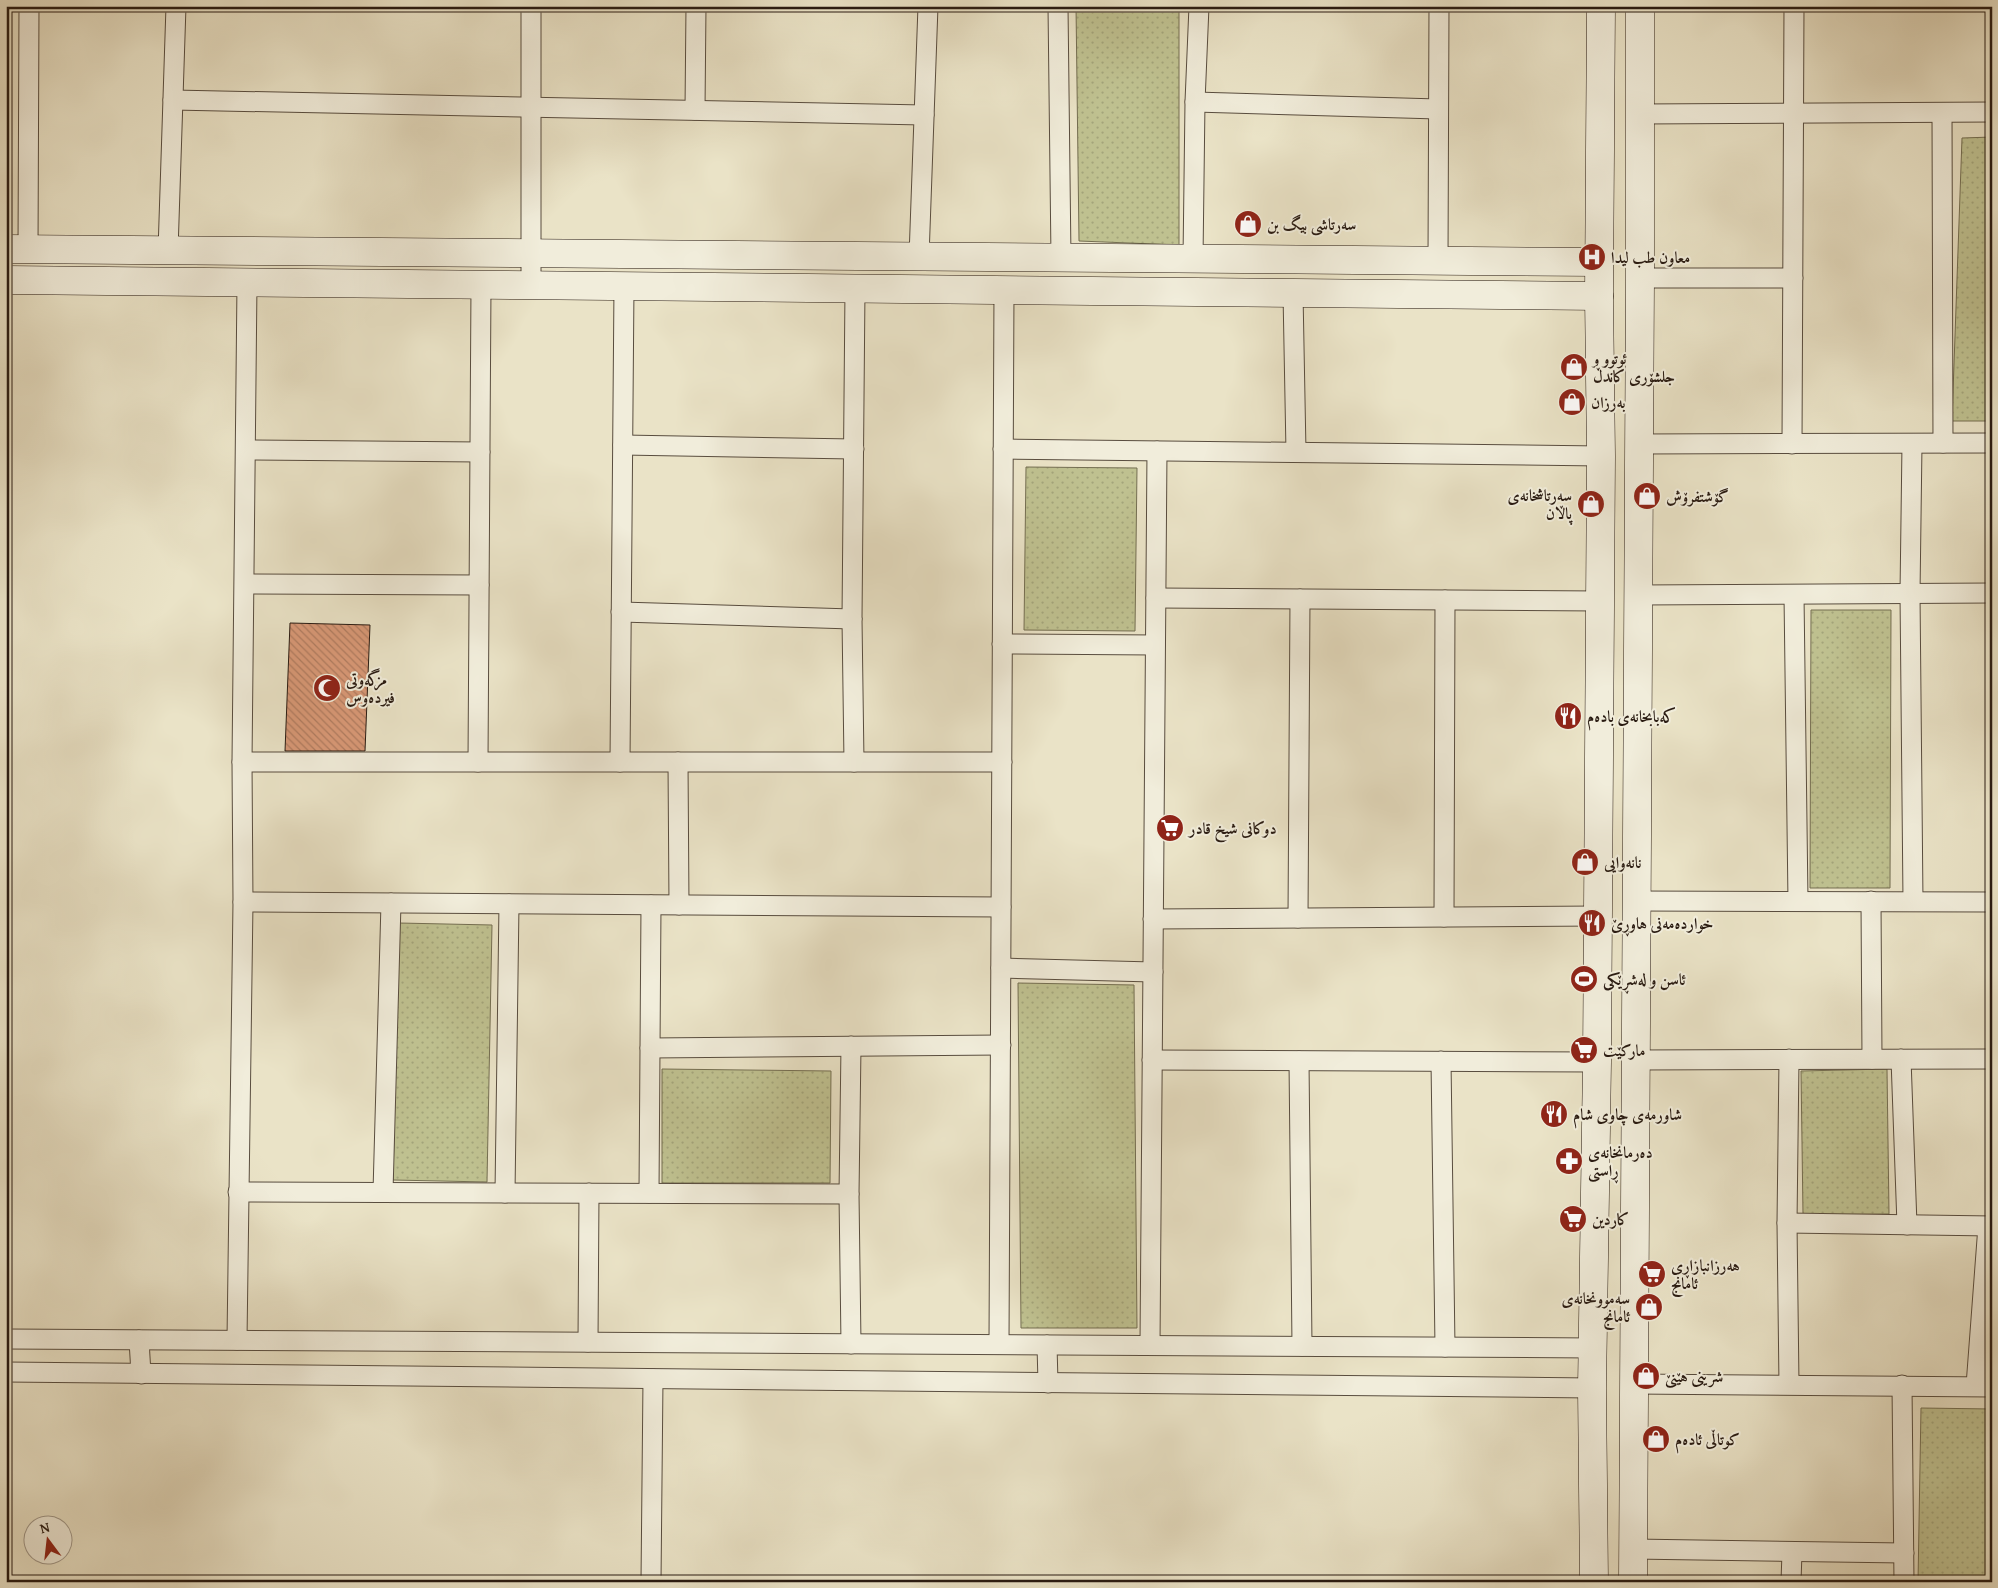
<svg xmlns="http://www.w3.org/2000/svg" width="1998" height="1588" font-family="'Gentium Book Plus',Amiri,serif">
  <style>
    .park { fill: url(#park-dots); stroke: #746e51 }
    .building { fill: url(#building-back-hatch); stroke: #291b12 }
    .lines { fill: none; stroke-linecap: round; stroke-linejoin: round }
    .street-casing { stroke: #594d3f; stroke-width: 21 }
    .secondary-casing { stroke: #291b12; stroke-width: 29 }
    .street { stroke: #f1eddb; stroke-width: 19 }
    .secondary { stroke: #f1eddb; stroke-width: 28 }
    .labels { text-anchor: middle; stroke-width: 4; stroke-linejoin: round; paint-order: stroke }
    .poi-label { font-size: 16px; font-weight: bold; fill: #291b12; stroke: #f1eddb; text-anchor: start }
  </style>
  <defs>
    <pattern id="park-dots" width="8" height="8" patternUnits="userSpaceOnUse" patternTransform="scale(1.25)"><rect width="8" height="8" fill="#bfc190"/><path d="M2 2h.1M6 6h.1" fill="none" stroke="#a4a57b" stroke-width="1.8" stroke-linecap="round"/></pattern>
    <pattern id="building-back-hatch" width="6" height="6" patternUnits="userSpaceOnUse" patternTransform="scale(1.25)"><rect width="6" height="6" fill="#d89876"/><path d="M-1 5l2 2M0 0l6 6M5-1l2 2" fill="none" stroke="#af7b5f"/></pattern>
  </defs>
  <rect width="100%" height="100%" fill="#eae3c7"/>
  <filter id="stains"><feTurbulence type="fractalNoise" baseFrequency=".004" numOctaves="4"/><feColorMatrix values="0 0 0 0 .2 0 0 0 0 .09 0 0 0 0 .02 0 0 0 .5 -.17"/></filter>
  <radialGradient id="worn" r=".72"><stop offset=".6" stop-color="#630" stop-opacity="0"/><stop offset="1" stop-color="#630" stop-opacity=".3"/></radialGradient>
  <g class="park">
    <polygon points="1076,6 1179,6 1179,245 1079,241"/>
    <polygon points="1992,137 1992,421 1952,421 1962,138"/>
    <polygon points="1026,467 1137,468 1135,631 1024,630"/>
    <polygon points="1811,610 1891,610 1890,888 1810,888"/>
    <polygon points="399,923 492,925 487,1182 393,1180"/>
    <polygon points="1018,983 1134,985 1137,1328 1021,1328"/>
    <polygon points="662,1069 831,1071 830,1183 662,1183"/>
    <polygon points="1887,1069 1889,1214 1803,1215 1801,1071"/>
    <polygon points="1921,1408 1992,1409 1992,1582 1918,1582"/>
  </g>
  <polygon class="building" points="290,623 370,625 365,751 285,751"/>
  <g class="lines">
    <g class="street-casing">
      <g id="street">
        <polyline points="531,6 531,285"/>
        <polyline points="1058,6 1061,258"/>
        <polyline points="173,100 924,115"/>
        <polyline points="1195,102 1438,109"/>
        <polyline points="695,110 696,6"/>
        <polyline points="1942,113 1943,443"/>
        <polyline points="1640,114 1992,112"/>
        <polyline points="28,249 29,6"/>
        <polyline points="168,251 176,6"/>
        <polyline points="919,257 928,6"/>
        <polyline points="1193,259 1195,102 1199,6"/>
        <polyline points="1438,261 1439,6"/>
        <polyline points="1640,278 1793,278"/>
        <polyline points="1293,293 1296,452"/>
        <polyline points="1639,444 1992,443"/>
        <polyline points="1792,444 1794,6"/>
        <polyline points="1912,444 1910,594 1913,901"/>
        <polyline points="623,445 854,449"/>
        <polyline points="1003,449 1601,456"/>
        <polyline points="246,450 480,452"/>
        <polyline points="245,584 479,585"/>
        <polyline points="1638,595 1992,593"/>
        <polyline points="1794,595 1798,901"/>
        <polyline points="1156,598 1600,601"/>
        <polyline points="621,612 852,619"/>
        <polyline points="1002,644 1155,645"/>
        <polyline points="242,762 1002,762"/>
        <polyline points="478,762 481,285"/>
        <polyline points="620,762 624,286"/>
        <polyline points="678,762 679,905"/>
        <polyline points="854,762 852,619 855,289"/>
        <polyline points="1637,901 1992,902"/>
        <polyline points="1871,901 1872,1059"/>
        <polyline points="243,902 1001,907"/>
        <polyline points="1444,917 1445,600"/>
        <polyline points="1298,918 1300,599"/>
        <polyline points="1153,919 1598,916"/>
        <polyline points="1001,968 1153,972"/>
        <polyline points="851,1046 849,1194 851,1344"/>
        <polyline points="650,1048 1001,1045"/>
        <polyline points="1789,1059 1787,1223 1789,1384"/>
        <polyline points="1901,1059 1907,1225"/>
        <polyline points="1152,1060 1597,1062"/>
        <polyline points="1636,1060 1992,1059"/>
        <polyline points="1299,1061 1302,1346"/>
        <polyline points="1441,1061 1445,1347"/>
        <polyline points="238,1192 849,1194"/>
        <polyline points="383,1192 391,903"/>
        <polyline points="505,1193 509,904"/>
        <polyline points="649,1193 651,905"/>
        <polyline points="1787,1223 1992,1226"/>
        <polyline points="6,1339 1594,1348"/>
        <polyline points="139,1340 141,1374"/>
        <polyline points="237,1340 243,902 242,762 247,283"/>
        <polyline points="588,1342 589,1193"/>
        <polyline points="999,1344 1004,290"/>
        <polyline points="1047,1345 1048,1383"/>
        <polyline points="1150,1345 1157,451"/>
        <polyline points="6,1372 1592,1388"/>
        <polyline points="1634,1384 1992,1387"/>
        <polyline points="1902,1385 1904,1582"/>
        <polyline points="1976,1386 1988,1226"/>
        <polyline points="1633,1549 1904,1553"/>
        <polyline points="651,1582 653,1379"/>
        <polyline points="1791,1582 1792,1552"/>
      </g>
    </g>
    <g class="secondary-casing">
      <g id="secondary">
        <polyline points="6,249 1599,262"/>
        <polyline points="6,280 1599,296"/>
        <polyline points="1594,1582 1592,1388 1597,1062 1601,456 1599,296 1601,6"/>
        <polyline points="1633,1582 1640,278 1640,6"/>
      </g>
    </g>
    <use href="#street" class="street"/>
    <use href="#secondary" class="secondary"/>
  </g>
  <defs>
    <g id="shop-disc" transform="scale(1.4375)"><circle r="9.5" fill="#8f2418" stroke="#f1eddb"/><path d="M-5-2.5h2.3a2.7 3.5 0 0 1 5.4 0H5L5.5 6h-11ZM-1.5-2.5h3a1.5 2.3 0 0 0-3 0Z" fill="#fff"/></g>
    <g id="hospital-disc" transform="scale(1.4375)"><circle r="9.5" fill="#8f2418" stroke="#f1eddb"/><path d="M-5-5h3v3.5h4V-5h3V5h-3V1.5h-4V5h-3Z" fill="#fff"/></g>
    <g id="mosque-disc" transform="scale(1.4375)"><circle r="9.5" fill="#8f2418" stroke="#f1eddb"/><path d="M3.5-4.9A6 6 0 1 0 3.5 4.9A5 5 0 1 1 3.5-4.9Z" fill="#fff"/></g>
    <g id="restaurant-disc" transform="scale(1.4375)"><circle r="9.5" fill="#8f2418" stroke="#f1eddb"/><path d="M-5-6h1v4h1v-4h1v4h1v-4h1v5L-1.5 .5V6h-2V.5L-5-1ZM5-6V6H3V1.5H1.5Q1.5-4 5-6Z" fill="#fff"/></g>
    <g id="supermarket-disc" transform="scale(1.4375)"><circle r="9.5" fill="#8f2418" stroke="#f1eddb"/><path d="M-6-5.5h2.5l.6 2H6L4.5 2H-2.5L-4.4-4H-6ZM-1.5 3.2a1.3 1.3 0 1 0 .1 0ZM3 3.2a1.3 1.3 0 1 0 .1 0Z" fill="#fff"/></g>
    <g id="stadium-disc" transform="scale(1.4375)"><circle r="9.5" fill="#8f2418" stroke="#f1eddb"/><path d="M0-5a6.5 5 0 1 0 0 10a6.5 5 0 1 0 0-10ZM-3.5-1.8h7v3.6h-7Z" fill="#fff"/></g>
    <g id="pharmacy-disc" transform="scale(1.4375)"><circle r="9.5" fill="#8f2418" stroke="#f1eddb"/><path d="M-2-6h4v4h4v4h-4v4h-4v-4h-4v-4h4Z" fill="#fff"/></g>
  </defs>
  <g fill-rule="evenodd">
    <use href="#shop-disc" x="1248" y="224"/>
    <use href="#hospital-disc" x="1592" y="257"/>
    <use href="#shop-disc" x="1574" y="367"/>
    <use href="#shop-disc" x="1572" y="402"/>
    <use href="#shop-disc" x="1647" y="496"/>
    <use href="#shop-disc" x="1591" y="504"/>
    <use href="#mosque-disc" x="327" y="688"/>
    <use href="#restaurant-disc" x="1568" y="716"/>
    <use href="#supermarket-disc" x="1170" y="828"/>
    <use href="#shop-disc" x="1585" y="862"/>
    <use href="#restaurant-disc" x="1592" y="923"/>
    <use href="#stadium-disc" x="1584" y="979"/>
    <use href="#supermarket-disc" x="1584" y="1050"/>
    <use href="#restaurant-disc" x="1554" y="1114"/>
    <use href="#pharmacy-disc" x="1569" y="1161"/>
    <use href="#supermarket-disc" x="1573" y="1219"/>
    <use href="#supermarket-disc" x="1652" y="1274"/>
    <use href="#shop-disc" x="1649" y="1307"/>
    <use href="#shop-disc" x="1646" y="1376"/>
    <use href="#shop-disc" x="1656" y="1439"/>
  </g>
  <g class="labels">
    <g class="poi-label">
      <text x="1267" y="230">سەرتاشی بیگ بن</text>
      <text x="1611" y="263">معاون طب لیدا</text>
      <text x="1593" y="364">ئوتوو و<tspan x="1593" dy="18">جلشۆری کاندڵ</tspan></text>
      <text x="1591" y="408">بەرزان</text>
      <text x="1572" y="501" text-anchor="end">سەرتاشخانەی<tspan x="1572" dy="18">پاڵان</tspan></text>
      <text x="1666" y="502">گۆشتفرۆش</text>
      <text x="346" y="685">مزگە‌وتی<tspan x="346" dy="18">فیردە‌وس</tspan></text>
      <text x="1587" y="722">کەبابخانەی بادەم</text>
      <text x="1189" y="834">دوکانی شیخ قادر</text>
      <text x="1604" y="868">نانەوایی</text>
      <text x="1611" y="929">خواردەمەنی هاوڕێ</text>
      <text x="1603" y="985">ئاسن و لەشڕێکی</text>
      <text x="1603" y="1056">مارکێت</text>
      <text x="1573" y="1120">شاورمەی چاوی شام</text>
      <text x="1588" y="1158">دەرمانخانەی<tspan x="1588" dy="18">ڕاستی</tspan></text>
      <text x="1592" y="1225">كاردين</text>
      <text x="1671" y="1271">هەرزانبازاڕی<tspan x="1671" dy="18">ئامانج</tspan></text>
      <text x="1630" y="1304" text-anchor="end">سەموونخانەی<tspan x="1630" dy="18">ئامانج</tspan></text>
      <text x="1665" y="1382">شرینی هێنێ</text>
      <text x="1675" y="1445">کوتاڵی ئادەم</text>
    </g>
  </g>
  <rect width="1998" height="1588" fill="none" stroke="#eae3c7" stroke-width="25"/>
  <rect x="8" y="8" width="1983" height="1573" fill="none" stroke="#291b12" stroke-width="2.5"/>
  <rect x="12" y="12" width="1973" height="1563" fill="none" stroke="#291b12"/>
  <g transform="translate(48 1540) rotate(345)"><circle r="24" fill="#f1eddb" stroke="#a1998b"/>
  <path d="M0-4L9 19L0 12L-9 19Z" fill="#8f2418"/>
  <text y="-8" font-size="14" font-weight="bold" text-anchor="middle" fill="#291b12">N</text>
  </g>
  <rect width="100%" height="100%" filter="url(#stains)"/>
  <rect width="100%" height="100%" fill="url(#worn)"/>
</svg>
